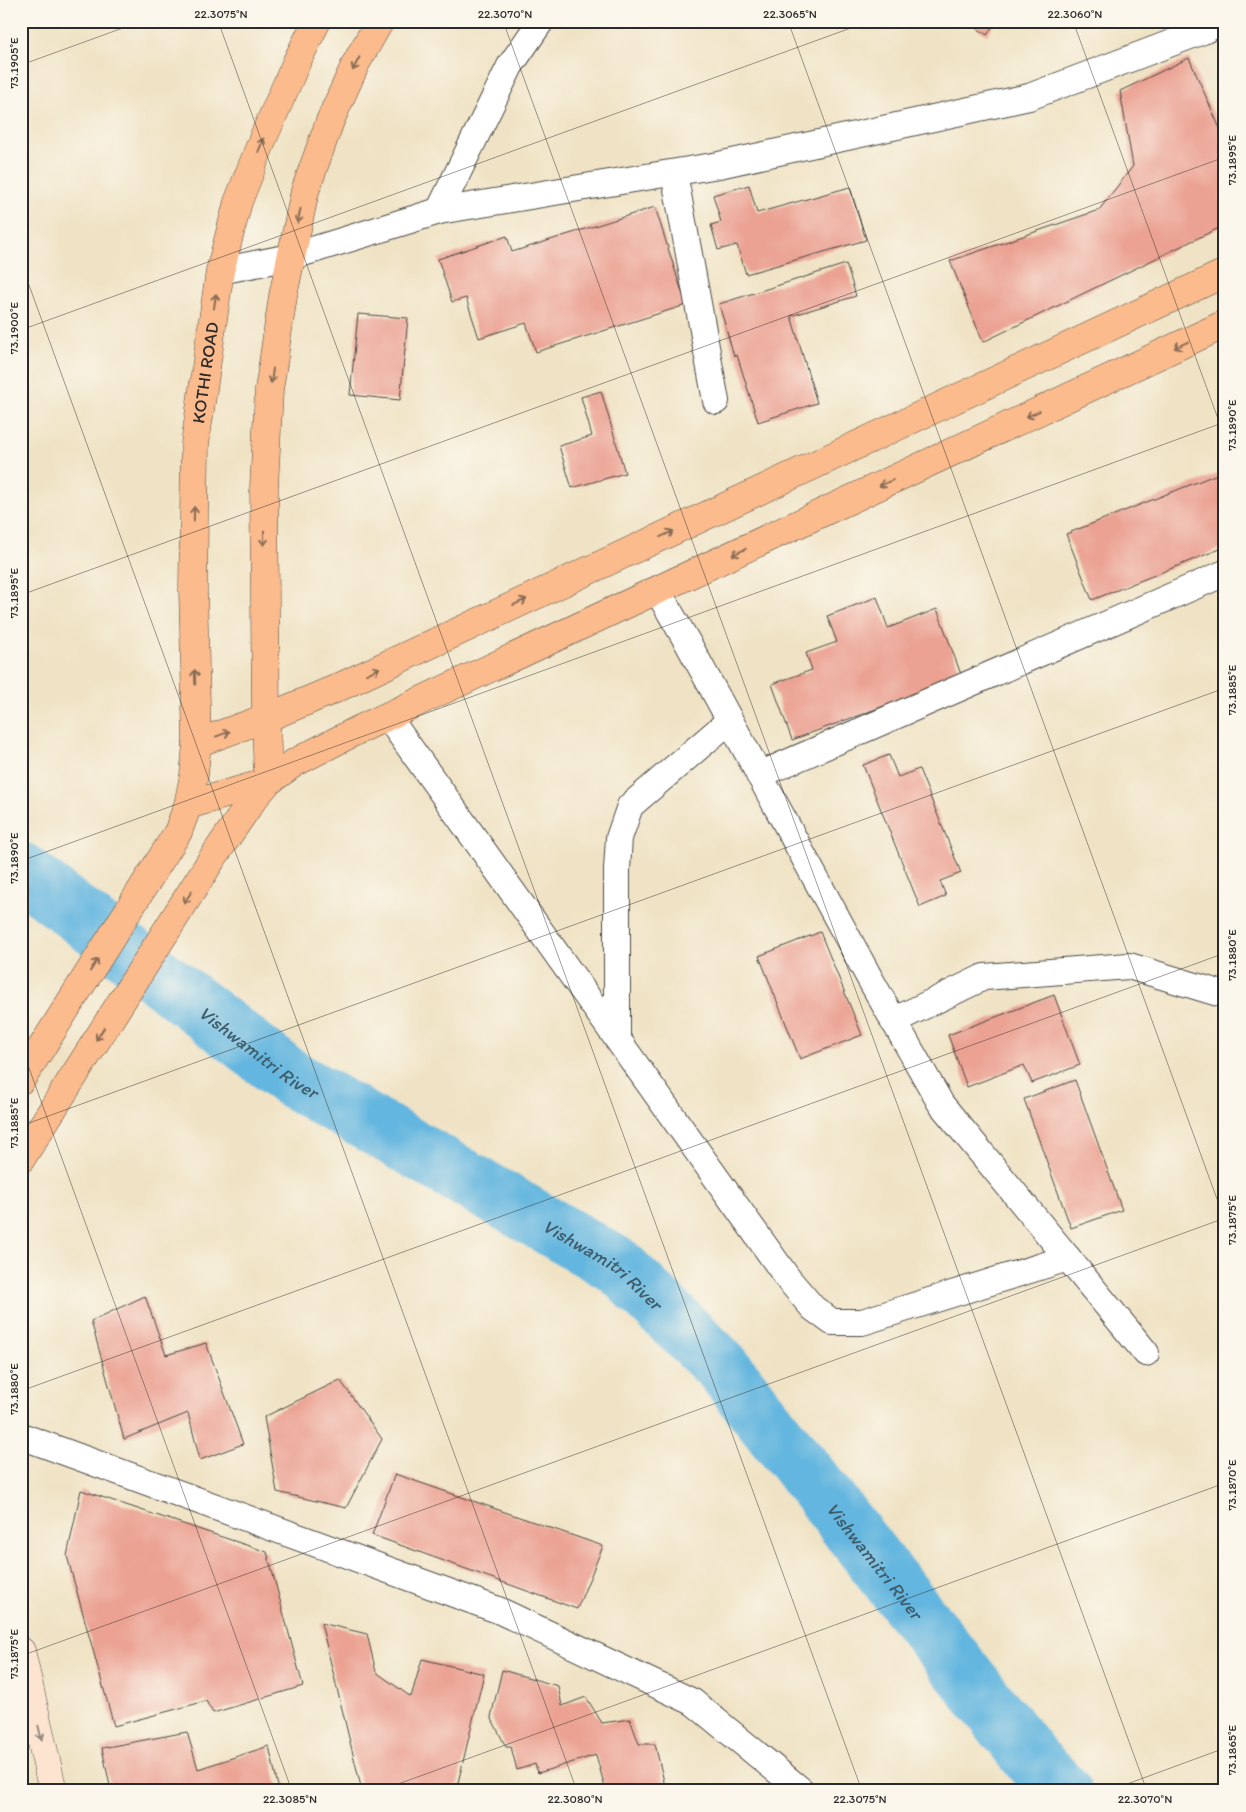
<svg xmlns="http://www.w3.org/2000/svg" width="1246" height="1812" font-family="Itim,sans-serif">
  <style>
    .lines { fill: none; stroke-linecap: round; stroke-linejoin: round }
    .river { stroke: #63b6df; stroke-width: 58 }
    .building { fill: #eba293 }
    .street-casing { stroke: #494742; stroke-width: 28 }
    .secondary-casing { stroke: #494742; stroke-width: 29 }
    .primary-casing { stroke: #494742; stroke-width: 29 }
    .highway-casing { stroke: #494742; stroke-width: 29 }
    .street { stroke: #fff; stroke-width: 26 }
    .secondary { stroke: #fde4d1; stroke-width: 28 }
    .primary { stroke: #fbbb8c; stroke-width: 28 }
    .highway { stroke: #fbbb8c; stroke-width: 28 }
    .oneway { stroke: #896c57 }
    .oneway2 { stroke: #94887e }
    .ticks { fill: none; stroke: #2b2b2b; stroke-width: 1; stroke-opacity: 0.45 }
    .labels { text-anchor: middle; stroke-width: 5; stroke-linejoin: round; paint-order: stroke }
    .street-label { font-size: 18px; fill: #2b2b2b; stroke: #fbf7ec }
    .water-label { font-size: 19px; font-style: italic; fill: #3f5c6a; stroke: #fbf7ec }
    .neatline { fill: none; stroke: #2b2b2b; stroke-width: 2 }
    .ticks-label { font-size: 12px; text-anchor: middle; fill: #2b2b2b }
  </style>
  <rect width="100%" height="100%" fill="#fbf7ec"/>
  <filter id="ink" filterUnits="userSpaceOnUse"><feTurbulence type="fractalNoise" baseFrequency=".02" numOctaves="2"/><feDisplacementMap in="SourceGraphic" scale="10" xChannelSelector="R" yChannelSelector="G"/><feConvolveMatrix kernelMatrix="1 2 1 2 8 2 1 2 1" color-interpolation-filters="sRGB"/></filter>
  <filter id="wash" filterUnits="userSpaceOnUse"><feTurbulence type="fractalNoise" baseFrequency=".0096" numOctaves="4" result="noise"/><feDisplacementMap in="SourceGraphic" scale="20" xChannelSelector="R" yChannelSelector="G"/><feGaussianBlur stdDeviation="1.12" result="paint"/><feColorMatrix in="noise" values="0 0 0 0 0 0 0 0 0 0 0 0 0 0 0 0 0 1.4 0 .05"/><feComposite in="paint" operator="in"/></filter>
  <g filter="url(#wash)">
    <rect width="100%" height="100%" fill="#f0e3c5"/>
    <g class="lines">
      <path class="river" id="s1" d="M21 871 292 1079 618 1266 723 1368 1033 1761 1063 1791"/>
    </g>
    <g id="blocks">
      <g class="building">
        <polygon points="967,21 996,21 987,35"/>
        <polygon points="1189,58 1225,140 1225,225 983,342 950,261 1099,210 1133,166 1120,91"/>
        <polygon points="749,185 757,213 850,187 866,240 746,274 737,245 718,250 711,225 721,222 713,195"/>
        <polygon points="655,207 686,305 536,352 526,323 479,338 466,298 452,302 438,259 507,236 512,252"/>
        <polygon points="846,264 856,296 791,316 817,403 758,422 737,355 734,356 719,304"/>
        <polygon points="358,314 408,318 400,400 350,395"/>
        <polygon points="601,391 625,473 572,488 559,446 592,436 581,397"/>
        <polygon points="1225,471 1225,547 1092,600 1066,534"/>
        <polygon points="877,597 888,628 937,609 962,677 792,740 772,684 812,670 806,653 837,642 827,616"/>
        <polygon points="889,755 898,777 919,769 961,873 940,881 946,896 920,907 863,765"/>
        <polygon points="820,932 862,1035 800,1059 759,956"/>
        <polygon points="1054,995 1080,1065 1032,1083 1024,1065 967,1087 948,1035"/>
        <polygon points="1075,1080 1122,1210 1071,1228 1024,1099"/>
        <polygon points="145,1296 166,1355 206,1343 243,1444 200,1460 188,1413 124,1439 91,1321"/>
        <polygon points="340,1380 382,1439 346,1508 277,1492 264,1417"/>
        <polygon points="395,1474 603,1546 577,1609 372,1535"/>
        <polygon points="81,1490 267,1552 303,1686 213,1713 206,1701 114,1726 67,1556"/>
        <polygon points="321,1623 367,1634 376,1672 411,1697 422,1659 484,1674 456,1791 362,1791"/>
        <polygon points="502,1670 558,1686 562,1706 586,1697 602,1723 630,1719 639,1744 655,1744 665,1786 649,1791 606,1791 596,1755 538,1773 535,1764 517,1770 511,1747 506,1747 491,1717"/>
        <polygon points="187,1732 198,1769 269,1746 279,1791 111,1791 102,1748"/>
      </g>
    </g>
  </g>
  <g filter="url(#ink)">
    <use href="#blocks" fill-opacity="0" stroke="#494742" stroke-width="1"/>
    <g class="lines">
      <g class="street-casing">
        <g id="street">
          <polyline points="674,173 716,401"/>
          <polyline points="439,211 510,66 541,21"/>
          <polyline points="220,271 290,257 439,211 719,165 1029,97 1203,31 1222,21"/>
          <polyline points="657,590 689,645 869,977 941,1104 1146,1353"/>
          <polyline points="388,717 789,1280 813,1308 832,1322 862,1322 1068,1258"/>
          <polyline points="759,775 1225,573"/>
          <polyline points="893,1021 984,977 1129,966 1225,995"/>
          <polyline points="617,1037 617,869 619,838 630,806 729,721"/>
          <polyline points="21,1436 498,1610 693,1702 802,1791"/>
        </g>
      </g>
      <g class="secondary-casing">
        <polyline id="secondary" points="21,1651 53,1791"/>
      </g>
      <g class="primary-casing">
        <g id="primary">
          <polyline points="266,718 264,487 269,390 283,296 305,191 330,121 356,63 380,21"/>
          <path id="s2" d="M197 743 193 590 195 444 220 271 238 202 264 136 297 61 317 21"/>
        </g>
      </g>
      <g class="highway-casing">
        <g id="highway">
          <polyline points="188,805 268,782 266,718"/>
          <polyline points="21,1080 178,832 188,805 194,775 197,743 266,718 333,690 1225,273"/>
          <polyline points="21,1159 214,856 254,798 268,782 294,763 356,731 1225,324"/>
        </g>
      </g>
      <use href="#street" class="street"/>
      <use href="#secondary" class="secondary"/>
      <use href="#primary" class="primary"/>
      <use href="#highway" class="highway"/>
    </g>
    <defs><path id="oneway-shaft" d="M-6 0H5M1.5-3L5.5 0L1.5 3" fill="none" stroke-width="1.6" stroke-linecap="round" stroke-linejoin="round" transform="scale(1.25)"/></defs>
    <g class="oneway">
      <use href="#oneway-shaft" transform="translate(356 64) rotate(117)"/>
      <use href="#oneway-shaft" transform="translate(261 145) rotate(-69)"/>
      <use href="#oneway-shaft" transform="translate(299 216) rotate(102)"/>
      <use href="#oneway-shaft" transform="translate(215 301) rotate(-82)"/>
      <use href="#oneway-shaft" transform="translate(1181 345) rotate(155)"/>
      <use href="#oneway-shaft" transform="translate(272 376) rotate(98)"/>
      <use href="#oneway-shaft" transform="translate(1033 414) rotate(155)"/>
      <use href="#oneway-shaft" transform="translate(886 483) rotate(155)"/>
      <use href="#oneway-shaft" transform="translate(194 514) rotate(-89)"/>
      <use href="#oneway-shaft" transform="translate(667 534) rotate(-25)"/>
      <use href="#oneway-shaft" transform="translate(264 538) rotate(90)"/>
      <use href="#oneway-shaft" transform="translate(739 552) rotate(155)"/>
      <use href="#oneway-shaft" transform="translate(520 602) rotate(-25)"/>
      <use href="#oneway-shaft" transform="translate(373 671) rotate(-25)"/>
      <use href="#oneway-shaft" transform="translate(195 677) rotate(-92)"/>
      <use href="#oneway-shaft" transform="translate(223 734) rotate(-20)"/>
      <use href="#oneway-shaft" transform="translate(188 897) rotate(123)"/>
      <use href="#oneway-shaft" transform="translate(94 965) rotate(-58)"/>
      <use href="#oneway-shaft" transform="translate(100 1034) rotate(123)"/>
    </g>
    <use class="oneway2" href="#oneway-shaft" transform="translate(40 1733) rotate(77)"/>
  </g>
  <path class="ticks" d="M218 21 862 1791M503 21 1147 1791M788 21 1225 1221M1073 21 1225 438M21 65 142 21M21 263 577 1791M21 330 870 21M21 595 1225 157M21 861 1225 422M21 1046 292 1791M21 1126 1225 688M21 1391 1225 953M21 1656 1225 1218M379 1791 1225 1483M1108 1791 1225 1748"/>
  <g class="labels">
    <g class="street-label">
      <text dy="6" stroke="none"><textPath href="#s2" startOffset="371">KOTHI ROAD</textPath></text>
    </g>
    <g class="water-label">
      <text dy="7" stroke="none"><textPath href="#s1" startOffset="299">Vishwamitri River</textPath></text>
      <text dy="7" stroke="none"><textPath href="#s1" startOffset="704">Vishwamitri River</textPath></text>
      <text dy="7" stroke="none"><textPath href="#s1" startOffset="1109">Vishwamitri River</textPath></text>
    </g>
  </g>
  <rect width="1246" height="1812" fill="none" stroke="#fbf7ec" stroke-width="55"/>
  <rect x="28" y="28" width="1190" height="1756" class="neatline"/>
  <g class="ticks-label">
    <text x="221" y="18">22.3075°N</text>
    <text x="505" y="18">22.3070°N</text>
    <text x="790" y="18">22.3065°N</text>
    <text x="1075" y="18">22.3060°N</text>
    <text transform="translate(14 63) rotate(-90)" y="4">73.1905°E</text>
    <text transform="translate(1232 160) rotate(-90)" y="4">73.1895°E</text>
    <text transform="translate(14 328) rotate(-90)" y="4">73.1900°E</text>
    <text transform="translate(1232 425) rotate(-90)" y="4">73.1890°E</text>
    <text transform="translate(14 593) rotate(-90)" y="4">73.1895°E</text>
    <text transform="translate(1232 690) rotate(-90)" y="4">73.1885°E</text>
    <text transform="translate(14 858) rotate(-90)" y="4">73.1890°E</text>
    <text transform="translate(1232 955) rotate(-90)" y="4">73.1880°E</text>
    <text transform="translate(14 1123) rotate(-90)" y="4">73.1885°E</text>
    <text transform="translate(1232 1220) rotate(-90)" y="4">73.1875°E</text>
    <text transform="translate(14 1389) rotate(-90)" y="4">73.1880°E</text>
    <text transform="translate(1232 1485) rotate(-90)" y="4">73.1870°E</text>
    <text transform="translate(14 1654) rotate(-90)" y="4">73.1875°E</text>
    <text transform="translate(1232 1750) rotate(-90)" y="4">73.1865°E</text>
    <text x="290" y="1803">22.3085°N</text>
    <text x="575" y="1803">22.3080°N</text>
    <text x="860" y="1803">22.3075°N</text>
    <text x="1145" y="1803">22.3070°N</text>
  </g>
</svg>
